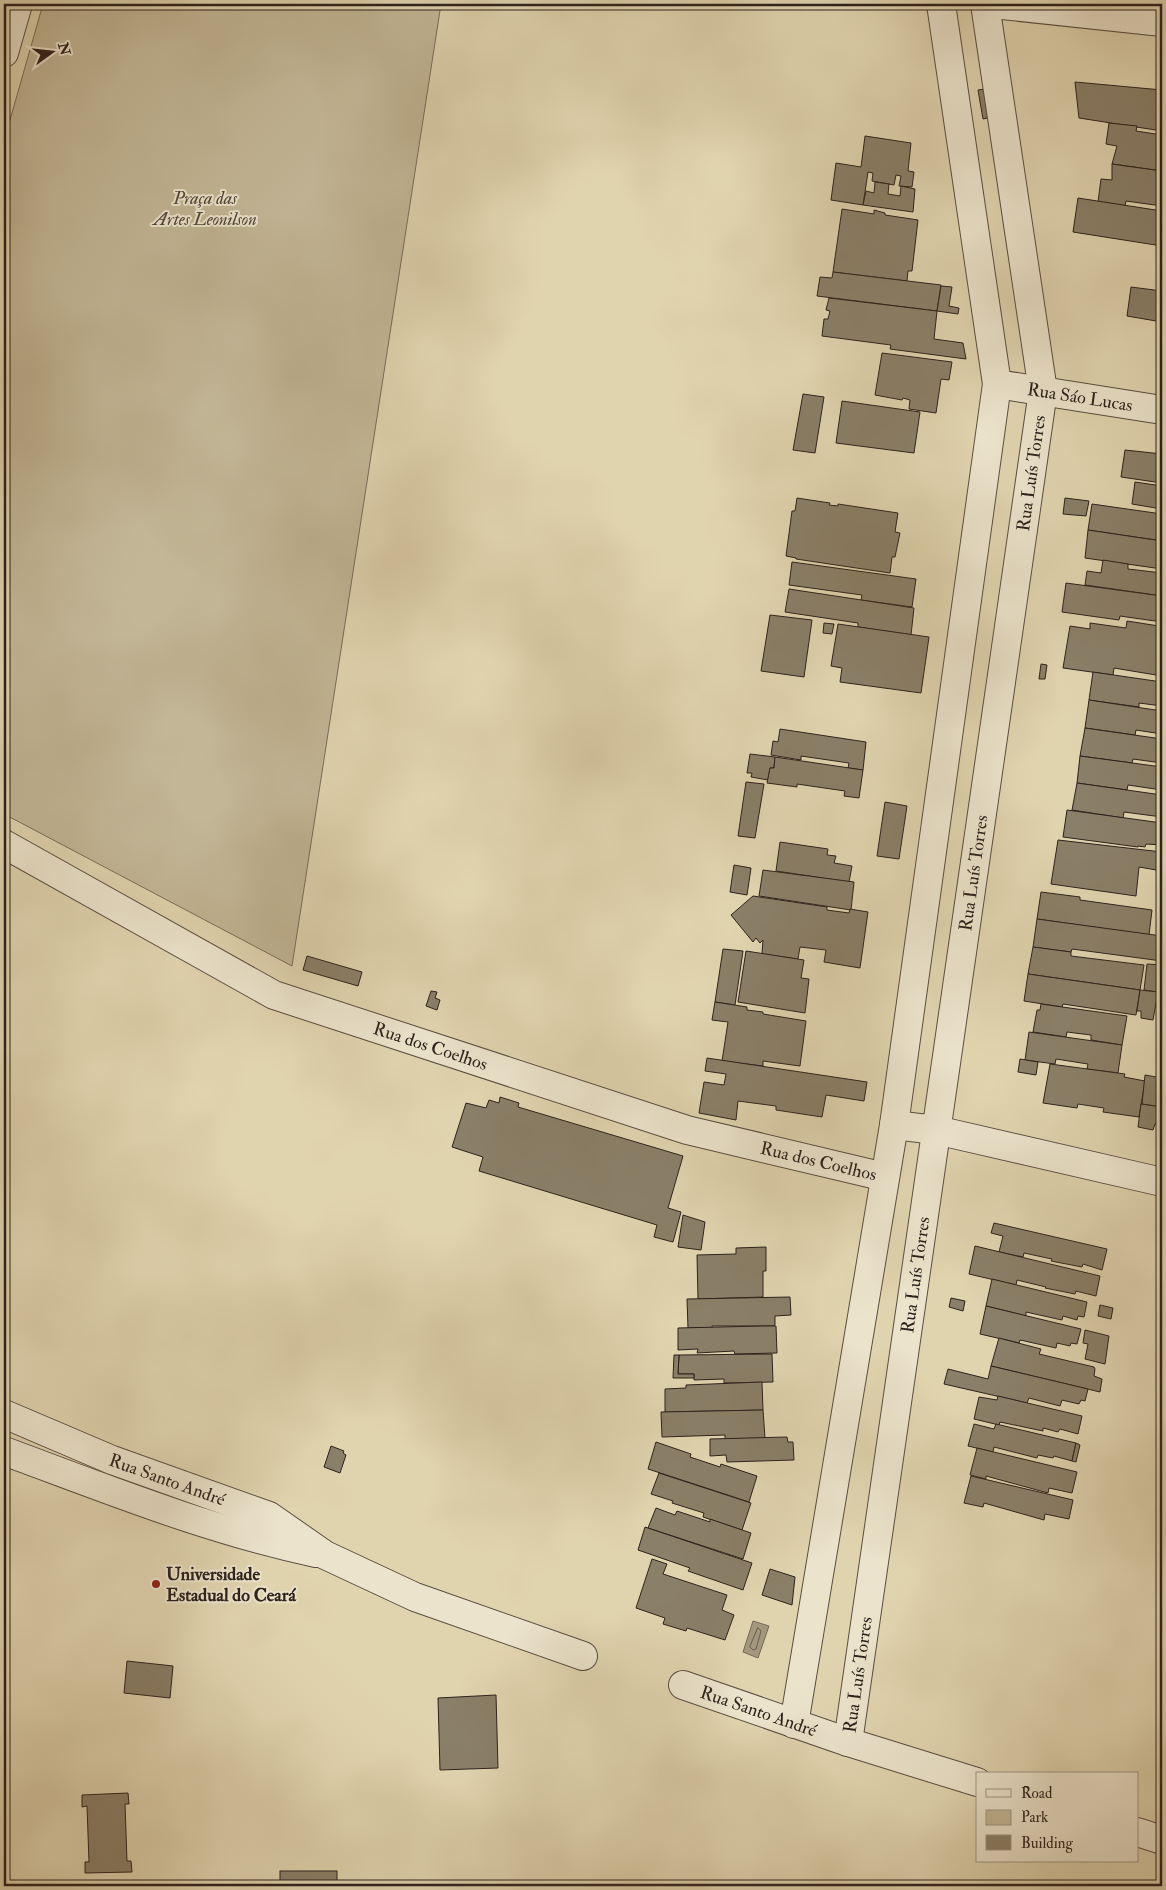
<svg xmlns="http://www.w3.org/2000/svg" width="1166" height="1890" font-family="'IM FELL Double Pica',serif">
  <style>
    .green { fill: #c2b696; stroke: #786c59 }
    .water { fill: #a3977d; stroke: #746856 }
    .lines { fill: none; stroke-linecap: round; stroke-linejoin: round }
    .shore { stroke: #685c4c; stroke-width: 1 }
    .building { fill: #8a7f68; stroke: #2d221c }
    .minor-casing { stroke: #5a4e41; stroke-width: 30 }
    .tertiary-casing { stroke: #5a4e41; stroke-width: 30 }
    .minor { stroke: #ebe3cb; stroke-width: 28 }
    .tertiary { stroke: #ebe3cb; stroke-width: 28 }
    .poi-dot { fill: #8f2418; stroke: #ebe3cb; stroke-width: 2 }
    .labels { text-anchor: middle; stroke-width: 4; stroke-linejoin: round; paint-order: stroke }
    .park-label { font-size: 18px; font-style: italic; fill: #52473a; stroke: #ebe3cb }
    .street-label { font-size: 18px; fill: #2d221c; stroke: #ebe3cb }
    .poi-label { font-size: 18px; font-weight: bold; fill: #2d221c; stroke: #ebe3cb; text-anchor: start }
  </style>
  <rect width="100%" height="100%" fill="#e0d4af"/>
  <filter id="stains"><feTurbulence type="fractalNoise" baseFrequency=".004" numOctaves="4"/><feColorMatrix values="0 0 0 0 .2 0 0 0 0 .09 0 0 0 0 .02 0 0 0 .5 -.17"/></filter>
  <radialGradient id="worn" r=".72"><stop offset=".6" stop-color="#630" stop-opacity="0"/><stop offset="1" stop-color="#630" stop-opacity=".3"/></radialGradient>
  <polygon class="green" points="43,4 441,4 292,966 4,814 4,141"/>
  <polygon class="water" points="753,1621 769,1626 758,1658 743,1652"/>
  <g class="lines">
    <polygon class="shore" points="758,1628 761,1631 756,1649 753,1650 750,1647"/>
  </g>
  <g class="building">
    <polygon points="1075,82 1162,90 1162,131 1079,118"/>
    <polygon points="992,88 996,116 983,119 978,90"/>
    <polygon points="1109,123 1137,126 1136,131 1162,135 1162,171 1112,164 1117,146 1106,144"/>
    <polygon points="865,136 911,143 908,171 914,172 912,187 899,186 901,176 896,175 894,185 872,181 873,173 868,172 863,205 831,200 836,163 861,167"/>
    <polygon points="1112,164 1162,171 1162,206 1126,201 1125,206 1098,202 1101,179 1112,180"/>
    <polygon points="875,182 889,184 888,194 900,196 901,186 915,189 913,212 863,205 866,191 874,193"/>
    <polygon points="1078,198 1162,211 1162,246 1073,232"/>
    <polygon points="842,209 874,214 874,210 885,213 885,215 918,220 912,271 908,271 907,281 833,272"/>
    <polygon points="833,272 941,285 937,311 817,296 820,277 832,278"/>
    <polygon points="941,286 952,287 949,306 959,308 958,314 937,311"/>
    <polygon points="1131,287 1162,291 1162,322 1127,316"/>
    <polygon points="829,298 937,311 934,339 963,343 966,359 890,349 891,345 822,336 824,319 828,319 830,311 826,310"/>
    <polygon points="882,353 952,362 949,380 941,379 936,413 909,409 910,400 903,398 902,400 875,395"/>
    <polygon points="803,394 824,397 815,453 793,450"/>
    <polygon points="842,401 920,412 914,453 836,443"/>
    <polygon points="1125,450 1162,454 1162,483 1121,477"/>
    <polygon points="1135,482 1162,486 1162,509 1132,504"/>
    <polygon points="797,498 830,503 829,505 838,506 838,504 898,513 895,532 900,533 895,557 892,557 890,573 796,559 796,558 786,556 792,511 795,511"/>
    <polygon points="1065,498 1089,501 1086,516 1063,514"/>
    <polygon points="1092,504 1162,514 1162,541 1088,530"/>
    <polygon points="1088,530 1162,541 1162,569 1085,558"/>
    <polygon points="1103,560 1128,564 1128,569 1162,573 1162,596 1085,585 1087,571 1101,573"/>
    <polygon points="792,562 916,579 912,607 861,600 862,595 789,585"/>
    <polygon points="1066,583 1162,596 1162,622 1120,616 1119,620 1062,612"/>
    <polygon points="789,589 914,608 911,635 858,627 858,623 785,612"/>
    <polygon points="770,615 812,620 804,677 761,671"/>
    <polygon points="1127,621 1159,626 1159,629 1162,630 1162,676 1114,668 1113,675 1063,668 1070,626 1090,629 1090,623 1126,628"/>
    <polygon points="824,623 834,624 832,634 823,633"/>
    <polygon points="838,624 929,637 921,693 840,682 842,668 831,666"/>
    <polygon points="1041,664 1047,665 1045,679 1039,679"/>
    <polygon points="1093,672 1162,682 1162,706 1139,703 1139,707 1089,700"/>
    <polygon points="1089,700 1162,711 1162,734 1136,730 1135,735 1085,728"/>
    <polygon points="1085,728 1162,739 1162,763 1133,759 1132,763 1080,756"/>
    <polygon points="780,729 866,742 863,770 848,768 849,763 801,756 801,760 771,755 773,741 778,742"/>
    <polygon points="750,754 775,757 774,768 770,768 768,780 751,777 752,773 747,773"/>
    <polygon points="1080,756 1162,767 1162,790 1128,785 1127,790 1077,783"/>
    <polygon points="775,757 863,770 859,798 844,796 845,791 797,784 797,787 767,783 770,768 774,768"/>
    <polygon points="746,782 764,784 755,838 738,836"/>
    <polygon points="1077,783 1162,795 1162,817 1124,812 1123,818 1072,810"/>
    <polygon points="885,802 907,806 899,859 877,856"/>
    <polygon points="1067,810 1162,823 1162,845 1146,844 1145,847 1138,846 1138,847 1063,837"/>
    <polygon points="1058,840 1162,852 1162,871 1139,867 1136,896 1051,884"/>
    <polygon points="780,842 828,849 827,855 836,856 834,863 852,866 849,882 776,871"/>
    <polygon points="734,865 751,868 747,895 730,892"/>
    <polygon points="763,870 854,882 851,910 759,896"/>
    <polygon points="1041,892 1080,897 1080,900 1152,910 1149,935 1037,919"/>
    <polygon points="753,896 827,907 827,910 849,913 850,909 868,912 860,968 824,962 826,950 800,947 798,959 762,954 763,940 760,943 756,938 753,942 731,915"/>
    <polygon points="1037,919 1162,936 1162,961 1072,949 1071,952 1033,947"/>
    <polygon points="1033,947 1071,952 1071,956 1144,965 1140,990 1028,974"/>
    <polygon points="723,949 743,951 735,1005 715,1002"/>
    <polygon points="746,951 804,960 801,978 809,979 805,1013 738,1002"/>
    <polygon points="307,956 362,972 358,986 303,970"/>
    <polygon points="1147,964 1162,965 1158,992 1144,990"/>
    <polygon points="1028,974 1140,990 1136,1015 1063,1004 1062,1007 1024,1001"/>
    <polygon points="1158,988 1162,989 1162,1004 1156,1003"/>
    <polygon points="1140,990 1158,992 1153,1020 1141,1018 1141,1011 1137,1011"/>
    <polygon points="431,991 437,992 435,998 440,1000 437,1010 426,1006"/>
    <polygon points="715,1002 747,1007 747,1010 763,1012 763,1014 806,1021 800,1066 763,1061 763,1066 722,1061 728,1022 712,1020"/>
    <polygon points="1041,1004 1127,1016 1122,1045 1091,1040 1091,1035 1067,1032 1066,1037 1033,1032 1037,1010 1040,1010"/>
    <polygon points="1029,1032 1122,1045 1118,1073 1087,1069 1088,1064 1056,1059 1055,1064 1025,1060"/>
    <polygon points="707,1058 867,1082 864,1101 826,1095 822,1117 776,1110 776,1106 738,1101 736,1120 699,1113 704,1082 724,1085 726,1074 705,1071"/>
    <polygon points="1020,1059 1038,1062 1036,1075 1018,1072"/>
    <polygon points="1050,1064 1125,1074 1124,1077 1145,1081 1139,1117 1103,1112 1104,1108 1078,1104 1077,1108 1043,1103"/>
    <polygon points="1145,1075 1162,1078 1162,1107 1142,1104"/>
    <polygon points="500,1097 519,1103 518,1107 683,1156 668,1208 681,1212 673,1242 654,1237 657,1225 479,1171 483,1157 452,1147 466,1103 486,1108 489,1100 499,1103"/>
    <polygon points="1141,1104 1162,1107 1162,1125 1155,1124 1153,1130 1138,1127"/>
    <polygon points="683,1215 705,1222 701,1250 678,1247"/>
    <polygon points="994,1223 1107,1249 1102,1270 1083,1264 1082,1267 1051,1261 1052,1259 1024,1253 1023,1257 999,1252 1003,1236 991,1233"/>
    <polygon points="975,1246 1100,1276 1096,1296 1076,1291 1075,1294 1045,1288 1046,1287 1017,1280 1016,1285 969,1274"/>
    <polygon points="766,1247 766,1271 763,1271 763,1297 698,1299 697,1255 736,1254 736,1248"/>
    <polygon points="992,1279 1087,1302 1084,1317 1078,1316 1077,1320 1063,1316 1062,1320 1026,1312 1026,1316 986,1306"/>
    <polygon points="790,1297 791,1315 775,1316 775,1325 773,1326 712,1326 712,1328 688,1328 687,1299"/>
    <polygon points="951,1298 965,1301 963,1311 949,1307"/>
    <polygon points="1100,1305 1113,1308 1111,1319 1098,1316"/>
    <polygon points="986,1306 1081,1329 1077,1344 1071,1343 1070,1346 1057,1343 1056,1348 1020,1340 1019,1343 980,1334"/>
    <polygon points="763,1326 776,1326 777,1353 735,1354 734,1351 697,1353 698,1349 678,1350 678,1328"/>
    <polygon points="1085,1330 1109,1336 1105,1364 1085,1359 1088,1344 1083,1343"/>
    <polygon points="999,1338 1041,1349 1039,1354 1094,1367 1095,1369 1094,1376 1102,1379 1100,1392 991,1366"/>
    <polygon points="772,1354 773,1382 724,1383 724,1379 694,1380 694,1374 678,1374 679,1355"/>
    <polygon points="674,1355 679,1355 678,1374 694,1374 694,1378 673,1378"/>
    <polygon points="991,1366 1088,1389 1085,1401 1081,1400 1079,1404 1062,1400 1060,1406 1029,1398 1027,1403 944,1384 948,1369 988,1379"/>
    <polygon points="762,1382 763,1410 665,1412 665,1389 686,1388 686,1385"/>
    <polygon points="998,1396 1082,1416 1078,1434 1060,1429 1058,1432 1043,1428 1043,1431 1000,1422 999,1425 974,1419 979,1397 997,1400"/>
    <polygon points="763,1410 765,1438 725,1439 725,1435 662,1437 661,1412"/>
    <polygon points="974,1424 994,1429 996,1424 1076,1443 1072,1461 1054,1456 1053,1458 1038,1455 1037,1458 994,1447 993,1452 968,1446"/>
    <polygon points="787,1437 788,1442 793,1442 794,1460 727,1462 726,1455 710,1456 710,1439"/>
    <polygon points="656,1442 691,1454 690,1457 720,1467 721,1464 757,1476 749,1502 648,1469"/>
    <polygon points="1076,1443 1080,1445 1076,1462 1072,1461"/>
    <polygon points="331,1446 344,1451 343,1453 346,1455 340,1473 324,1467"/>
    <polygon points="977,1448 1077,1472 1072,1493 1049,1488 1048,1493 986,1476 986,1479 970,1475"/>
    <polygon points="659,1473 751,1503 742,1530 703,1517 704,1513 672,1503 673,1501 651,1494"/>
    <polygon points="971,1476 1073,1500 1069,1519 1045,1514 1044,1520 984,1503 983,1507 964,1503"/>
    <polygon points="656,1508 675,1515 677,1511 710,1522 710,1519 751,1533 743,1559 648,1528"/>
    <polygon points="645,1527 752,1563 743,1590 688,1571 690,1568 638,1550"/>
    <polygon points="652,1559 667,1564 663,1574 727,1595 722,1610 734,1615 725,1640 687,1628 686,1631 663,1624 665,1618 636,1608"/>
    <polygon points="770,1569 795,1577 792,1605 762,1595"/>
    <polygon points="127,1661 173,1666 170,1698 124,1693"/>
    <polygon points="496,1695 498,1768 440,1770 438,1698"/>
    <polygon points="128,1793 129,1804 125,1804 127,1861 131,1861 132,1872 85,1873 85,1862 89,1862 87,1806 82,1807 82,1795"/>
    <rect x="280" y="1871" width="57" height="15"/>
  </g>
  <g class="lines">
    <g class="minor-casing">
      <g id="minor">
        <polyline points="4,53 18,4"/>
        <path id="s1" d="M997 384 1162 410"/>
        <path id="s2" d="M4 844 274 995 687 1130 885 1177"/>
        <polyline points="894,1125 936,1130 1162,1182"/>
        <path id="s3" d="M4 1414 112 1460 269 1516 325 1555 415 1597 583 1656"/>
        <path d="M4 1451C107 1489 208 1530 316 1553"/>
        <path id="s4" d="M683 1685 848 1742 977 1782"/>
        <polyline points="794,1724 894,1125 997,384 941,4"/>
        <path id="s5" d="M848 1742 1043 391 985 4"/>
        <polyline points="1137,1832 1162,1840"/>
      </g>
    </g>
    <g class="tertiary-casing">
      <polyline id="tertiary" points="992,4 1162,22"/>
    </g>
    <use href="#minor" class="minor"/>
    <use href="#tertiary" class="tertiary"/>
  </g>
  <circle class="poi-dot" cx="156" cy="1584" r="5"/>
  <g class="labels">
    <g class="park-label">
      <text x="205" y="204">Praça das<tspan x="205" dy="21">Artes Leonilson</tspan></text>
    </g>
    <g class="street-label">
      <text dy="6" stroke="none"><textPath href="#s1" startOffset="84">Rua Sáo Lucas</textPath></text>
      <text dy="6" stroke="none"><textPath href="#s5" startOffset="1282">Rua Luís Torres</textPath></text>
      <text dy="6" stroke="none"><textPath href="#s5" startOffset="878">Rua Luís Torres</textPath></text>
      <text dy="6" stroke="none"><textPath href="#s2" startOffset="474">Rua dos Coelhos</textPath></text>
      <text dy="6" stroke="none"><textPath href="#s2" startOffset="879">Rua dos Coelhos</textPath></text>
      <text dy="6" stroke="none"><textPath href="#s5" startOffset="472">Rua Luís Torres</textPath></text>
      <text dy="6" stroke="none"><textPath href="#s3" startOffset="176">Rua Santo André</textPath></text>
      <text dy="6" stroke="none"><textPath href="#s5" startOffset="68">Rua Luís Torres</textPath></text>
      <text dy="6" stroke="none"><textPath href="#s4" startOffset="80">Rua Santo André</textPath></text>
    </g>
    <g class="poi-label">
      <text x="166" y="1580">Universidade<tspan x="166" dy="21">Estadual do Ceará</tspan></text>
    </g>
  </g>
  <rect width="1166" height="1890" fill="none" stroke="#e0d4af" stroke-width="20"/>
  <rect x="5" y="5" width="1156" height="1880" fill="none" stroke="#2d221c" stroke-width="2.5"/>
  <rect x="10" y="10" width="1146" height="1870" fill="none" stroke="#2d221c"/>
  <rect x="976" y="1772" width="162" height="90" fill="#ebe3cb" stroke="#9f9685"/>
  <rect x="986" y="1789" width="25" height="8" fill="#ebe3cb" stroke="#9f9685"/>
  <text x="1021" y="1798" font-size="15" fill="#2d221c">Road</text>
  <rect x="986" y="1810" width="25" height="15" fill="#c2b696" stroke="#9f9685"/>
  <text x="1021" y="1822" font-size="15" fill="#2d221c">Park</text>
  <rect x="986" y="1835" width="25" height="15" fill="#8a7f68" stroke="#9f9685"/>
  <text x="1021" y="1848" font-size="15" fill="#2d221c">Building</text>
  <g transform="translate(52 52) rotate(75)" stroke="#ebe3cb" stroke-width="4" paint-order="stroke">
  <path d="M0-4L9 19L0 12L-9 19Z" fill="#2d221c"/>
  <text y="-8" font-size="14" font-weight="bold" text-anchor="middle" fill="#2d221c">N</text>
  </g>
  <rect width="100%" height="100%" filter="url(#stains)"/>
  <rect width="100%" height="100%" fill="url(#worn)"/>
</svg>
